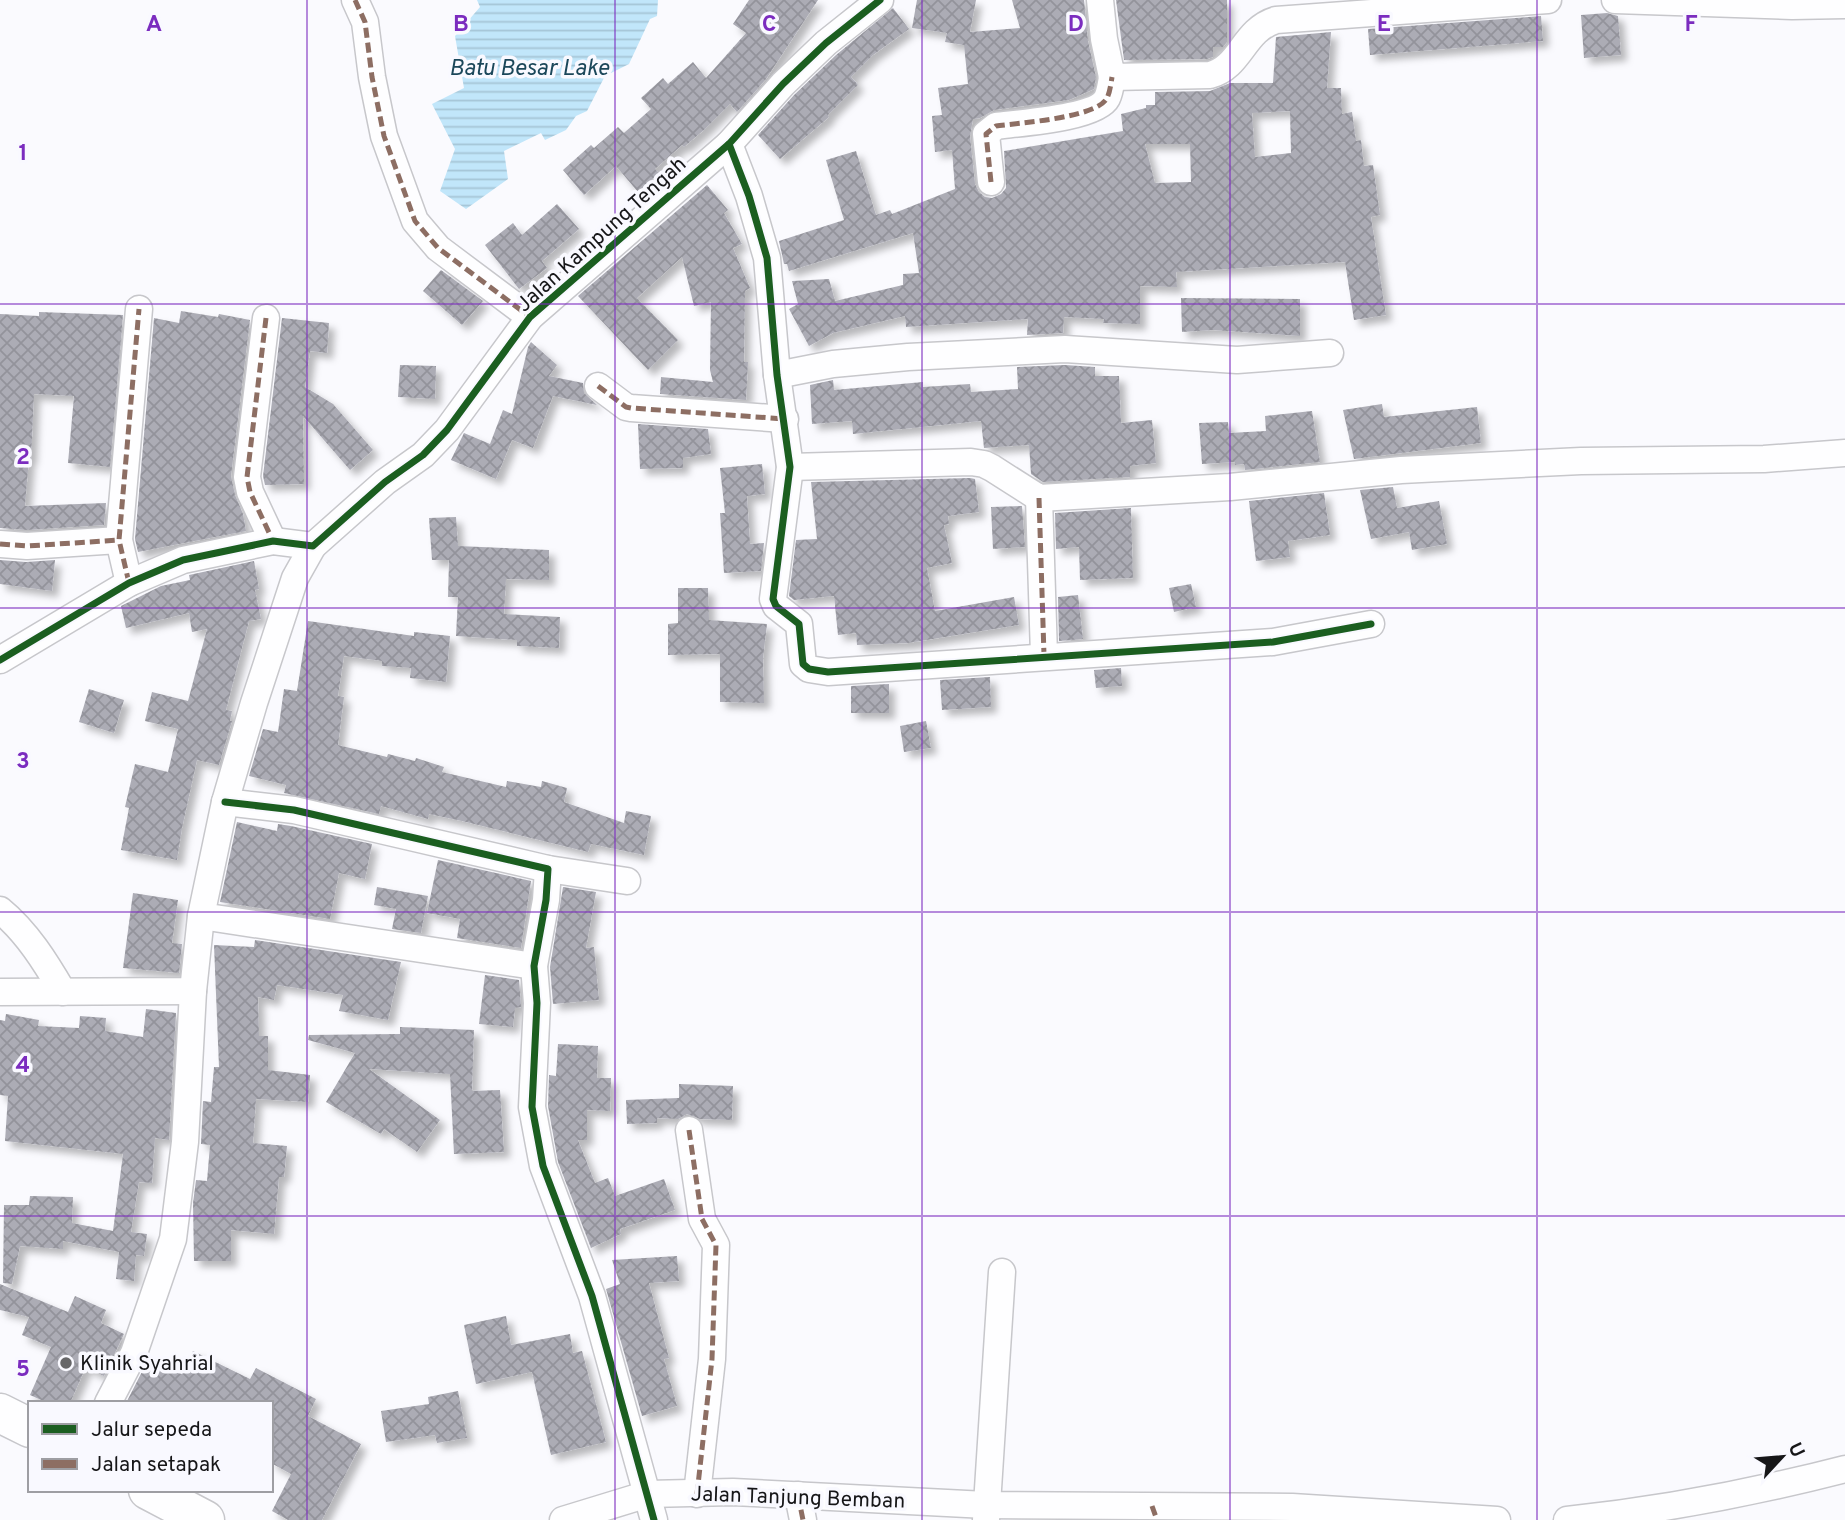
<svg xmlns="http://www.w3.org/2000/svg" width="1845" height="1520" font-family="Overpass,sans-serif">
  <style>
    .water { fill: url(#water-rules) }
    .building { fill: url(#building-cross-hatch); fill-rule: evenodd; filter: url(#shadow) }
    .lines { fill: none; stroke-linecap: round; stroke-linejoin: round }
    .street-casing { stroke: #c7c7cb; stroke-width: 29 }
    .secondary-casing { stroke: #c7c7cb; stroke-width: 41 }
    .street { stroke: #fefeff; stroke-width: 26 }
    .secondary { stroke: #fefeff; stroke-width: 38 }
    .quiet { stroke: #8d6e63; stroke-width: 5; stroke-dasharray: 10 5; stroke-linecap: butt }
    .cycleway-casing { stroke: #f9f9ff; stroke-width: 11 }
    .cycleway { stroke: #1b5e20; stroke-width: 7 }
    .grid { fill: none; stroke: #7b2cbf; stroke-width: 2; stroke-opacity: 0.55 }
    .poi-dot { fill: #666668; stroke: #f9f9ff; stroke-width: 2.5 }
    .labels { text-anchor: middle; stroke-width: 7; stroke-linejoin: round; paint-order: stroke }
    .street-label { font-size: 21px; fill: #161618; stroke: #f9f9ff }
    .poi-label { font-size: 21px; fill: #161618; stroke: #f9f9ff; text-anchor: start }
    .water-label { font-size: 23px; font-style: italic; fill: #1b475a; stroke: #f9f9ff }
    .grid-label { font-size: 23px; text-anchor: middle; font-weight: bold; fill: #7b2cbf; stroke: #f9f9ff; stroke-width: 7; stroke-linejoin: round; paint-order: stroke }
  </style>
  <defs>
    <pattern id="water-rules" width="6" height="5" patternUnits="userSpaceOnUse" patternTransform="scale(1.75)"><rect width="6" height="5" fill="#c1e6fa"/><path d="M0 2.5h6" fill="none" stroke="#a5c5d6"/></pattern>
    <pattern id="building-cross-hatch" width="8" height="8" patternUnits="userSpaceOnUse" patternTransform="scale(1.75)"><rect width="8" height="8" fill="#acacb5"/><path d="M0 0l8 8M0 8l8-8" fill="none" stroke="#93939b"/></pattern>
    <filter id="shadow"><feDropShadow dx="6" dy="6" stdDeviation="3.5" flood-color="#0004"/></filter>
  </defs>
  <rect width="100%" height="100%" fill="#fafafe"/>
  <polygon class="water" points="477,0 658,0 657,16 650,19 629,64 605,76 587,111 576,116 566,130 545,140 541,133 504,151 508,179 466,209 440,191 455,149 432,104 464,88 455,36 480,7"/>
  <g class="building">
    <polygon points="749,0 818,0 766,79 737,112 730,104 705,129 684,147 682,145 655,169 659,173 638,192 616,166 584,195 563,170 591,145 594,148 618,127 624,133 651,109 641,98 663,78 668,84 693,62 706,78 746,33 733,24"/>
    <path d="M917 0H976L970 32 1020 28 1012 0H1084L1088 41 1096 77 1094 89 1069 100 994 110 980 118 973 119 970 136 975 184 979 192 985 197 992 198 1001 194 1006 188 1004 151 1123 131 1121 114 1146 108V105H1155V92L1210 91 1230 83H1273L1276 37 1331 32 1327 88H1341L1342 114 1352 112 1356 141 1361 140 1364 166 1373 165 1380 215 1371 217 1386 315 1354 320 1345 262 1176 272 1177 287 1140 286V324L1103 323 1104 319 1064 317 1063 333 1027 335 1028 319 906 327 905 316 833 333 809 346 789 309 798 304 792 281 829 279 835 301 903 285V274L919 273 913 233 789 271 787 264H784L779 241 844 220 826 160 856 151 876 215 890 210 892 214 955 189 952 150 935 152 932 116 942 115 938 88 968 84 964 45 945 42 947 33 912 28ZM1290 111 1291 153 1255 157 1252 113ZM1145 144H1190L1191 182 1155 183Z"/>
    <polygon points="1116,0 1227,0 1227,42 1223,47 1213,47 1213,57 1207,59 1124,60"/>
    <polygon points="893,8 909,29 873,55 851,77 858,85 828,115 829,117 780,159 758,135 794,95 836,55"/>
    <polygon points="1607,13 1618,16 1621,55 1584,58 1581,15"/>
    <polygon points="1541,16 1543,41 1370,55 1368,29"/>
    <polygon points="707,185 728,210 724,213 742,244 733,248 750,288 745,291 744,362 748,362 746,400 660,394 661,377 713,382 710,370 711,302 694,306 682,257 637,298 678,340 648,370 578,296"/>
    <polygon points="557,204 579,229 542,261 547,268 519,289 485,245 513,223 522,235"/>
    <polygon points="441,270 483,301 462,325 423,291"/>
    <polygon points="1181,298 1300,299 1300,336 1213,330 1182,332"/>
    <polygon points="181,311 218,317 219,314 250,320 231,476 235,495 243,514 246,531 138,552 135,539 154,318 179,323"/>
    <polygon points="39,312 123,315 110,467 68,463 74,396 34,394 31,459 29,458 25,506 106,503 104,525 27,530 0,528 0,314 39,316"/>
    <polygon points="282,318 329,323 327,353 310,351 305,387 333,404 373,450 350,470 303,416 304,484 265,485 263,476"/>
    <polygon points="531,342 557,365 549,376 583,383 584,393 597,405 553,396 533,448 512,440 496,479 451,460 464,433 490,444 503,410 512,414 528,347"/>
    <polygon points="400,365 436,366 435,399 398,397"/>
    <polygon points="1065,365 1095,367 1095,376 1119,376 1121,423 1152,420 1156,463 1130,466 1130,477 1043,482 1031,474 1029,445 984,448 981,421 853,434 852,421 812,424 810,385 833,380 834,390 923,382 923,387 970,384 971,392 1018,389 1017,367"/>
    <polygon points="1382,404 1384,417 1477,407 1481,443 1354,459 1343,410"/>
    <polygon points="1312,411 1320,462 1245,470 1244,464 1235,465 1235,462 1202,464 1199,423 1228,422 1229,433 1266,431 1265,416"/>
    <polygon points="638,424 708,429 711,454 683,458 683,468 640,469"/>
    <polygon points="762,464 765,494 747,496 750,544 764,543 761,571 724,573 720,513 725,513 720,468"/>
    <polygon points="970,478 975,479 979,512 948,516 949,524 944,525 952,563 927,568 935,611 1014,597 1019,625 908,643 857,645 856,633 838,635 834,596 794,600 789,596 796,540 817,539 811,482"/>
    <polygon points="1393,487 1397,508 1439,501 1447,544 1412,550 1409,532 1371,539 1360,490"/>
    <polygon points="1324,493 1330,535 1288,541 1290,557 1256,561 1249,501"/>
    <polygon points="1022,506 1025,547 993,549 991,507"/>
    <polygon points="1131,508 1133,578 1080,580 1079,547 1056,549 1055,513"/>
    <polygon points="456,517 458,546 549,550 549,580 506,579 504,614 560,617 559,648 517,646 517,640 456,636 458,597 448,597 449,560 432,560 429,518"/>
    <polygon points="0,560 26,562 55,560 52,591 0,584"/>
    <polygon points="254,561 259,589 255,590 261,619 249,621 226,710 232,711 230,721 232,721 219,765 197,760 182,828 177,860 121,850 129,808 125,807 135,764 168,772 178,729 145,721 152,692 188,701 207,629 192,632 189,613 126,628 121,606 161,586 190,580 189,575"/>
    <polygon points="1191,584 1196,607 1174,612 1169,588"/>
    <polygon points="678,588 708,588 709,620 767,624 763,658 764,703 720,702 720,654 668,655 668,624 678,623"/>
    <polygon points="1078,595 1083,639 1059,641 1058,597"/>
    <polygon points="308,621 414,636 414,632 450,636 446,682 410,678 411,668 382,666 382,661 344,656 338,696 344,697 338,745 387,757 388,754 415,761 416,758 444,767 442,772 506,787 507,781 541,787 542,781 567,788 564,802 624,823 626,811 651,816 644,855 591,844 588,852 462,821 429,814 428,819 381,806 379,814 284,793 286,785 249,776 263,729 278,732 284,689 297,691"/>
    <polygon points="1121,668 1122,686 1096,688 1094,670"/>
    <polygon points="990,677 991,707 942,710 940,680"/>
    <polygon points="889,684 889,713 851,713 851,686"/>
    <polygon points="89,689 124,700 114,733 79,722"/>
    <polygon points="926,721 931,748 904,752 900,726"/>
    <polygon points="237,822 277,831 278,824 291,826 372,844 365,879 339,873 330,919 220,902"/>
    <polygon points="438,860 531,881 521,948 457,938 460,919 427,913"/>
    <polygon points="377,887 428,896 421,933 392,929 396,909 374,905"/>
    <polygon points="563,887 596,892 586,948 594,947 599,1000 553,1004 550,967"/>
    <polygon points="133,893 178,900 172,943 182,944 179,973 123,968"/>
    <polygon points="255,940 401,962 388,1020 339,1011 343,995 277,985 274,1000 258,997 259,1036 268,1036 268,1070 310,1075 308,1102 256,1099 253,1143 287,1146 284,1177 279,1177 274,1234 231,1230 231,1261 194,1261 193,1203 196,1180 207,1181 210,1145 201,1144 203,1101 211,1102 214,1067 219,1067 214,945 254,947"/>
    <polygon points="485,975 519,980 521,1007 515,1008 513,1027 479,1024"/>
    <polygon points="146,1009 176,1013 169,1140 155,1138 152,1183 139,1182 131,1232 147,1234 144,1256 136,1255 134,1281 116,1279 119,1252 63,1241 63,1249 20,1246 12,1284 3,1283 4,1205 29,1205 30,1196 73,1197 72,1223 113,1231 123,1154 5,1141 8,1096 0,1095 0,1020 5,1021 6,1014 39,1020 38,1026 79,1028 80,1016 106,1018 105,1031 143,1037"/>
    <polygon points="400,1027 474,1030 472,1091 500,1090 504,1152 454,1154 450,1074 369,1069 440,1120 417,1152 384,1129 381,1134 326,1102 355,1053 308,1040 309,1035 400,1034"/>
    <polygon points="558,1044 598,1046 597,1078 611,1078 610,1111 587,1110 587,1140 578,1140 595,1183 608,1178 615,1196 664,1179 675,1210 620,1229 621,1234 591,1248 558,1162 548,1106 549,1075 556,1076"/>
    <polygon points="679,1084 733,1086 732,1120 700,1119 687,1114 678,1119 657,1118 657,1123 627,1124 626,1100 679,1098"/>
    <polygon points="677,1256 679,1281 649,1283 669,1358 664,1359 677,1406 642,1416 606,1289 620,1284 612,1260"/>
    <polygon points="0,1284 68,1312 75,1296 106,1310 101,1323 124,1334 104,1376 86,1367 70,1403 48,1403 30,1395 51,1347 22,1335 29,1317 0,1310"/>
    <polygon points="506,1316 511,1345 570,1334 573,1353 582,1351 606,1442 551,1455 532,1372 476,1384 464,1325"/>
    <polygon points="193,1351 250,1379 256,1368 316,1399 308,1416 361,1444 322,1520 288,1520 272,1511 291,1474 271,1463 271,1403 126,1403 149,1358 182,1374"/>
    <polygon points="458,1391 467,1438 437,1443 435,1435 386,1442 381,1411 429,1404 428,1397"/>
  </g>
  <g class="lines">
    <g class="street-casing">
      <g id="street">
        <polyline points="355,0 365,22 372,77 384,136 415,221 438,248 530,317"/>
        <path d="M1100 0 1104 39 1112 77 1210 75C1241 67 1243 30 1276 20L1548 0"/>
        <polyline points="1615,0 1792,6 1845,5"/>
        <polyline points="729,144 749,196 767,258 777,375 790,467 773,599 776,606 799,624 803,664 809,669 828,672 1273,642 1371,624"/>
        <path d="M991 182 986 134 996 126C1018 123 1097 118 1107 98 1110 92 1111 83 1112 77"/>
        <polyline points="266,318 247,477 250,492 273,541"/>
        <polyline points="777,375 833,364 908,357 1065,349 1237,360 1330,353"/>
        <polyline points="598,386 626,407 631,408 785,419"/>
        <polyline points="790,467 971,462 984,464 992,468 1039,498 1230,487 1401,470 1581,461 1764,459 1845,453"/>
        <polyline points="1039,498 1044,655"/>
        <polyline points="0,544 27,546 119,540"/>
        <polyline points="129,583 119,540 139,309"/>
        <polyline points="0,660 129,583 183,560 273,541 313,546 385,482 423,455 447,430 530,317 729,144 783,84 826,43 880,0"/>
        <polyline points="225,802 294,810 548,869 546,900 534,966 537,1003 532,1107 543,1166 592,1296 654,1520"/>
        <polyline points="548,869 627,881"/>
        <path d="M0 910C27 932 46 963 63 992"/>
        <polyline points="201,916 534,966"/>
        <polyline points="0,992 193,991 201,916 225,802 254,703 295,578 313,546"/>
        <polyline points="689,1130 702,1219 716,1245 712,1359 697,1494"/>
        <polyline points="108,1403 134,1353 173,1239 185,1142 193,991"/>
        <polyline points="798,1495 803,1520"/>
        <polyline points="563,1520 648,1494 733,1492 986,1505 1292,1507 1497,1520"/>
        <polyline points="986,1520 1002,1272"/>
        <path d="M1567 1520C1662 1510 1752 1493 1845 1469"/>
      </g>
    </g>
    <g class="secondary-casing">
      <g id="secondary">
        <polyline points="0,1413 30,1428"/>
        <polyline points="148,1490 205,1520"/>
      </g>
    </g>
    <use href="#street" class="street"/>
    <use href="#secondary" class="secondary"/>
    <g class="quiet">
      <polyline points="355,0 365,22 372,77 384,136 415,221 438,248 530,317"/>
      <path d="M991 182 986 134 996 126C1018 123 1097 118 1107 98 1110 92 1111 83 1112 77"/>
      <polyline points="266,318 247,477 250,492 273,541"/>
      <polyline points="598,386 626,407 631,408 785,419"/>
      <polyline points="1039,498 1044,655"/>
      <polyline points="0,544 27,546 119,540"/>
      <polyline points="129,583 119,540 139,309"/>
      <polyline points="689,1130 702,1219 716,1245 712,1359 697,1494"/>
      <polyline points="798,1495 803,1520"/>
      <polyline points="1152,1506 1157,1520"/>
    </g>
    <g class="cycleway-casing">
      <g id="cycleway">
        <polyline points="729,144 749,196 767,258 777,375 790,467 773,599 776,606 799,624 803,664 809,669 828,672 1273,642 1371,624"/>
        <polyline points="0,660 129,583 183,560 273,541 313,546 385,482 423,455 447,430 530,317 729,144 783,84 826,43 880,0"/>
        <polyline points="225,802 294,810 548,869 546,900 534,966 537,1003 532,1107 543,1166 592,1296 654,1520"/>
      </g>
    </g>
    <use href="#cycleway" class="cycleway"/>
  </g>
  <path class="grid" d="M307 0V1520M615 0V1520M922 0V1520M1230 0V1520M1537 0V1520M0 304H1845M0 608H1845M0 912H1845M0 1216H1845"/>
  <circle class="poi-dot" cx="66" cy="1363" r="7"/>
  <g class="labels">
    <g class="street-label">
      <text transform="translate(601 234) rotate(-42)" y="7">Jalan Kampung Tengah</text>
      <text transform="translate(798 1497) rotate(2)" y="7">Jalan Tanjung Bemban</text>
    </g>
    <g class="poi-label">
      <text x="80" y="1370">Klinik Syahrial</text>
    </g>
    <g class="water-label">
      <text x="529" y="75">Batu Besar Lake</text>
    </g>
  </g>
  <g class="grid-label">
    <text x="154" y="31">A</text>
    <text x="461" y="31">B</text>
    <text x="769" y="31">C</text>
    <text x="1076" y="31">D</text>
    <text x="1384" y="31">E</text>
    <text x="1691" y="31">F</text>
    <text x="23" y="160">1</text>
    <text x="23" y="464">2</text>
    <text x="23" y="768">3</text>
    <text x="23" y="1072">4</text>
    <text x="23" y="1376">5</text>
  </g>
  <rect x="28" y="1401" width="245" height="91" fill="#f9f9ff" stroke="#9e9ea3" stroke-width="2"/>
  <rect x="42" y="1424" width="35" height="10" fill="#1b5e20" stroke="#9e9ea3" stroke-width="2"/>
  <text x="91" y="1436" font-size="21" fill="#161618">Jalur sepeda</text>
  <rect x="42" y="1459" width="35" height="10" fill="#8d6e63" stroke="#9e9ea3" stroke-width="2"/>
  <text x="91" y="1471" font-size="21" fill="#161618">Jalan setapak</text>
  <g transform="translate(1782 1457) rotate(64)" stroke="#f9f9ff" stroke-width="5" paint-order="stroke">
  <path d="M0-5L12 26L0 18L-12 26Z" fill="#161618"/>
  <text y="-10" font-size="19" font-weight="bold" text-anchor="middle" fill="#161618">U</text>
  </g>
</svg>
